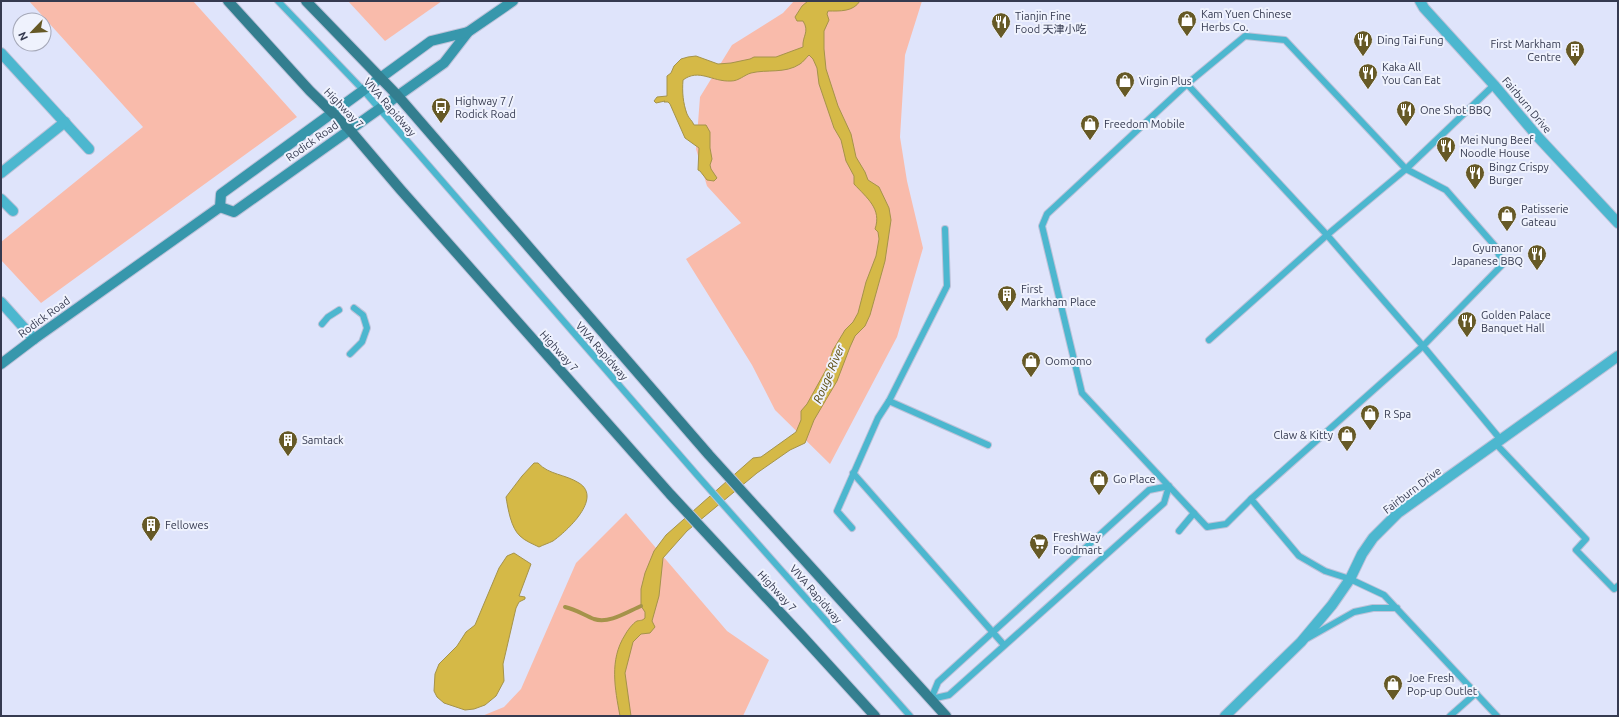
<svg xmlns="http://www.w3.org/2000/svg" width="1619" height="717" font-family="Ubuntu,'Noto Sans SC',sans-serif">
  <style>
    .green { fill: #f9bbab }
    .water { fill: #d5b947; stroke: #a5934a }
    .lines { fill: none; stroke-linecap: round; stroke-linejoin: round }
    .stream { stroke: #a5934a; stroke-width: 4 }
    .lane-casing { stroke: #bdc2d9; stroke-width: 8 }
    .street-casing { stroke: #bdc2d9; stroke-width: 12 }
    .secondary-casing { stroke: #bdc2d9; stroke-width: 12 }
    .primary-casing { stroke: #bdc2d9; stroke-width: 12 }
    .lane { stroke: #4cb7cf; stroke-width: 6 }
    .street { stroke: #4cb7cf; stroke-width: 10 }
    .secondary { stroke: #3797ac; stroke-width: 10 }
    .primary { stroke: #337e8f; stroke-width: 10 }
    .labels { text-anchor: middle; stroke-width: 4; stroke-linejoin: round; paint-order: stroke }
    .poi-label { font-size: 11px; fill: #353a50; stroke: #eff2fd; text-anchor: start }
    .street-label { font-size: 11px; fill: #353a50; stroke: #eff2fd }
    .water-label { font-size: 12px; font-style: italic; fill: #5a4b0d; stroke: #eff2fd }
  </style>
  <rect width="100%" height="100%" fill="#dfe4fb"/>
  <g class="green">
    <polygon points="29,1 193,1 297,117 41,303 1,260 1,242 143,127"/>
    <polygon points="348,1 442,1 385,41"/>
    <polygon points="794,1 922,1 905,55 900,137 907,181 923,248 897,337 830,464 775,410 752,365 686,259 741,223 707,186 696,149 700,97 732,45 783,13"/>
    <polygon points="626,513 727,631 769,660 743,716 482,716 504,707 521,689 576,563"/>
  </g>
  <g class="water">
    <path d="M808 1H860C853 12 840 11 828 11L827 14 829 20 824 31V49L826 69 838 106 851 134 856 157 865 172 868 180 879 187 889 208 891 220 885 261 870 315 865 326 855 336 850 347 837 381 814 420 805 443 790 450 757 473 687 531 663 558 659 596 652 621 655 627 650 633 641 634 633 642 625 673 631 716H620C615 689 609 660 625 635 627 631 633 623 637 621 641 620 642 621 645 618V612L641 606V589L645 573 654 551 666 535 753 458 761 457 796 432 801 420V411L807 404 827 368 833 350 845 330 853 322 858 313 866 282 876 256 879 239 878 232 875 229C882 209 867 198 854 184V176L846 161 841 140 834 128 819 84 817 68 813 59 809 55C806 58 803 62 800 64 785 74 767 69 751 73 744 75 739 81 731 81 712 82 699 68 683 80 682 92 683 103 687 114 689 119 692 120 694 125H706L710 132V148L712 159 710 165 711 169 717 178 714 181 707 180 700 171 698 170 699 148 685 138 670 104 668 102H664L665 101 656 103 654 101 657 97 667 96V76L671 73 674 66 681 59 688 57 696 56 718 64 731 63 750 59 754 57H776L803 47C802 36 810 32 803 21H797L795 17 802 6Z"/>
    <path d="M534 463H538C549 475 565 474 579 483 603 498 567 531 553 541 549 543 543 545 539 547 533 544 525 541 520 536 511 528 508 509 506 497L522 476Z"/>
    <polygon points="514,553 531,564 519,596 525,597 525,599 519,602 516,608 503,664 504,681 496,696 485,705 474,709 465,710 444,703 437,697 434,691 435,674 439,664 457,646 466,632 475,625 499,568 507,556"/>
  </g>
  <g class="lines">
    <path class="stream" d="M565 607C575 609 584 615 594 619 609 624 627 612 641 606"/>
    <g class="lane-casing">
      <g id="lane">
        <polyline points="278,1 364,91 697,475 910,716"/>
        <polygon points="1245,36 1285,40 1406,169 1446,190 1495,246 1503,264 1423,346 1251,499 1226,524 1207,527 1082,393 1042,226 1047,214 1187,84"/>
        <polyline points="1187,84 1327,235 1423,346 1501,440"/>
        <polyline points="322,324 328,317 339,310"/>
        <polyline points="1209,340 1327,235 1406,169 1494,85"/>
        <polyline points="350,354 362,342 367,328 363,315 354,308"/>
        <polyline points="889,401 947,286 945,229"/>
        <polyline points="1496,444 1586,539 1576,550 1614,589 1618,586"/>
        <polyline points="853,473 1004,645"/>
        <polygon points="1169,486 1164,503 949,695 931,699 938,682 1149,490"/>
        <polyline points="1251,499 1299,556 1325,571 1350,579 1384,595 1497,716"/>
        <polyline points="852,528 837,511 878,418 889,401 988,445"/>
        <polyline points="1179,531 1194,513"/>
        <polyline points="1308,638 1354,612 1373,608 1397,608"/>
        <polyline points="1450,716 1476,693"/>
      </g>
    </g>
    <g class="street-casing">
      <g id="street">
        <polyline points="1420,1 1424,8 1494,85 1537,136 1618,223"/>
        <polyline points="1,53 89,149"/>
        <polyline points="1,173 65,122"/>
        <polyline points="1,199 13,211"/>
        <polyline points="1,302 34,339"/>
        <polyline points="1225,716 1301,642 1332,605 1350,579 1362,554 1373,538 1398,513 1618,356"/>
      </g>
    </g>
    <g class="secondary-casing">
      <g id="secondary">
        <polyline points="220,207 234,212 444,63 468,32 513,1"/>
        <polyline points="1,364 34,339 220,207 221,194 431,41 468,32"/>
      </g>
    </g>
    <g class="primary-casing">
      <g id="primary">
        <polyline points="228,1 310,91 349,129 400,189 670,494 802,636 875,716"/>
        <polyline points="306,1 398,96 709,455 946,716"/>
      </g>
    </g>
    <use href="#lane" class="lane"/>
    <use href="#street" class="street"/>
    <use href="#secondary" class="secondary"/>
    <use href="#primary" class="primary"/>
  </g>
  <defs>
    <g id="shop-pin" transform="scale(1)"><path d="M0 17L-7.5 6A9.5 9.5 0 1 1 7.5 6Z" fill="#665926" stroke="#eff2fd"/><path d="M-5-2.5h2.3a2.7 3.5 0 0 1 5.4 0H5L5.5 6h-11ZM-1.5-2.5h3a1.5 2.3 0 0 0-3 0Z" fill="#fff"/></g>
    <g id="restaurant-pin" transform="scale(1)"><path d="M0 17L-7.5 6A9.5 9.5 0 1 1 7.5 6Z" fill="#665926" stroke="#eff2fd"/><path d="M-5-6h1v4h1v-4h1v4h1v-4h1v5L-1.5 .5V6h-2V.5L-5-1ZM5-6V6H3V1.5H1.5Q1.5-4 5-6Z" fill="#fff"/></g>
    <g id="building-pin" transform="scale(1)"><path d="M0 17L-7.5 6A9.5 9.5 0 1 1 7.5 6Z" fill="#665926" stroke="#eff2fd"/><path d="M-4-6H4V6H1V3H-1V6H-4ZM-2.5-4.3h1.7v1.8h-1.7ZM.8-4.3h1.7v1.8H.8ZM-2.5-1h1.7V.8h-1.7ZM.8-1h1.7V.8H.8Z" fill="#fff"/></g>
    <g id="bus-pin" transform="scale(1)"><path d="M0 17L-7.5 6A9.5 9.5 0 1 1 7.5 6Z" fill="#665926" stroke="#eff2fd"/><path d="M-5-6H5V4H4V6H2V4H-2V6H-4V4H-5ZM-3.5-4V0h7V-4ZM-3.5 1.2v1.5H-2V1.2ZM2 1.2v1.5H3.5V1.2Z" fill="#fff"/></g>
    <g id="supermarket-pin" transform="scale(1)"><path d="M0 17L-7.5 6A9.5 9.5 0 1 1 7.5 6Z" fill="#665926" stroke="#eff2fd"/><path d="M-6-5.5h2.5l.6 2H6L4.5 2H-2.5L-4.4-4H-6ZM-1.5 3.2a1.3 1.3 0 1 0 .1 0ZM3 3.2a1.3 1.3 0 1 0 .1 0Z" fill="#fff"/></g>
  </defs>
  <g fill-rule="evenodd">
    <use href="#shop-pin" x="1187" y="20"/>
    <use href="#restaurant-pin" x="1001" y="22"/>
    <use href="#restaurant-pin" x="1363" y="40"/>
    <use href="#building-pin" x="1575" y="50"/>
    <use href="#restaurant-pin" x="1368" y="73"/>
    <use href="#shop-pin" x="1125" y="81"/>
    <use href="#bus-pin" x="441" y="107"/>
    <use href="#restaurant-pin" x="1406" y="110"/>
    <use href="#shop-pin" x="1090" y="124"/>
    <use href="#restaurant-pin" x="1446" y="146"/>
    <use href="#restaurant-pin" x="1475" y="173"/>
    <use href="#shop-pin" x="1507" y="215"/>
    <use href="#restaurant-pin" x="1537" y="254"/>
    <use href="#building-pin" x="1007" y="295"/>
    <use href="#restaurant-pin" x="1467" y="321"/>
    <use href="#shop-pin" x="1031" y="361"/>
    <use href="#shop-pin" x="1370" y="414"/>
    <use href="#shop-pin" x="1347" y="435"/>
    <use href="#building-pin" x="288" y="440"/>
    <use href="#shop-pin" x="1099" y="479"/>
    <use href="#building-pin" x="151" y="525"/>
    <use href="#supermarket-pin" x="1039" y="543"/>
    <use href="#shop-pin" x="1393" y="684"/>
  </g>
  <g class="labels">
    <g class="poi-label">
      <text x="1201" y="18">Kam Yuen Chinese<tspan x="1201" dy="13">Herbs Co.</tspan></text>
      <text x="1015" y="20">Tianjin Fine<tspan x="1015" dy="13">Food 天津小吃</tspan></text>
      <text x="1377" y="44">Ding Tai Fung</text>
      <text x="1561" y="48" text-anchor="end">First Markham<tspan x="1561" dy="13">Centre</tspan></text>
      <text x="1382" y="71">Kaka All<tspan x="1382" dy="13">You Can Eat</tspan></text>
      <text x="1139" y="85">Virgin Plus</text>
      <text x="455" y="105">Highway 7 /<tspan x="455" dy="13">Rodick Road</tspan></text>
      <text x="1420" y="114">One Shot BBQ</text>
      <text x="1104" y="128">Freedom Mobile</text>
      <text x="1460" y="144">Mei Nung Beef<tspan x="1460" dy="13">Noodle House</tspan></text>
      <text x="1489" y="171">Bingz Crispy<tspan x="1489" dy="13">Burger</tspan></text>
      <text x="1521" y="213">Patisserie<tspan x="1521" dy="13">Gateau</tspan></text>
      <text x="1523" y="252" text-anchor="end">Gyumanor<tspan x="1523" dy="13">Japanese BBQ</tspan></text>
      <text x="1021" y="293">First<tspan x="1021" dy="13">Markham Place</tspan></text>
      <text x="1481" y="319">Golden Palace<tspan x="1481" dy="13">Banquet Hall</tspan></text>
      <text x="1045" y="365">Oomomo</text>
      <text x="1384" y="418">R Spa</text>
      <text x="1333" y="439" text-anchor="end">Claw &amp; Kitty</text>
      <text x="302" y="444">Samtack</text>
      <text x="1113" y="483">Go Place</text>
      <text x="165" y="529">Fellowes</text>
      <text x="1053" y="541">FreshWay<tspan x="1053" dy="13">Foodmart</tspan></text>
      <text x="1407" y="682">Joe Fresh<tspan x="1407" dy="13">Pop-up Outlet</tspan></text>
    </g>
    <g class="street-label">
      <text transform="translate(1527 105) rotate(50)" y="4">Fairburn Drive</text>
      <text transform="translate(390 107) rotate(49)" y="4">VIVA Rapidway</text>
      <text transform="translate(344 108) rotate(46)" y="4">Highway 7</text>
      <text transform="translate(312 141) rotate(-35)" y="4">Rodick Road</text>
      <text transform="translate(44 317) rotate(-36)" y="4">Rodick Road</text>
      <text transform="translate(559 351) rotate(48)" y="4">Highway 7</text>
      <text transform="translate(602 351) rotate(49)" y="4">VIVA Rapidway</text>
      <text transform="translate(1412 490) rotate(-37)" y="4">Fairburn Drive</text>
      <text transform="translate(777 591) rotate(47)" y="4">Highway 7</text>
      <text transform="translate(816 594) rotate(49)" y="4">VIVA Rapidway</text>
    </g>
    <g class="water-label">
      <text transform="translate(829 374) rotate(-67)" y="4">Rouge River</text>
    </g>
  </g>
  <rect width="1619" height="717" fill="none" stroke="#353a50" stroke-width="4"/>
  <g transform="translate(32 32) rotate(245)"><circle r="19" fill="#eff2fd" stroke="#a5a8b8"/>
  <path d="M0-3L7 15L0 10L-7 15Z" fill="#665926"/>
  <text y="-6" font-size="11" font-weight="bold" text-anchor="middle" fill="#353a50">N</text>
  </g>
</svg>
